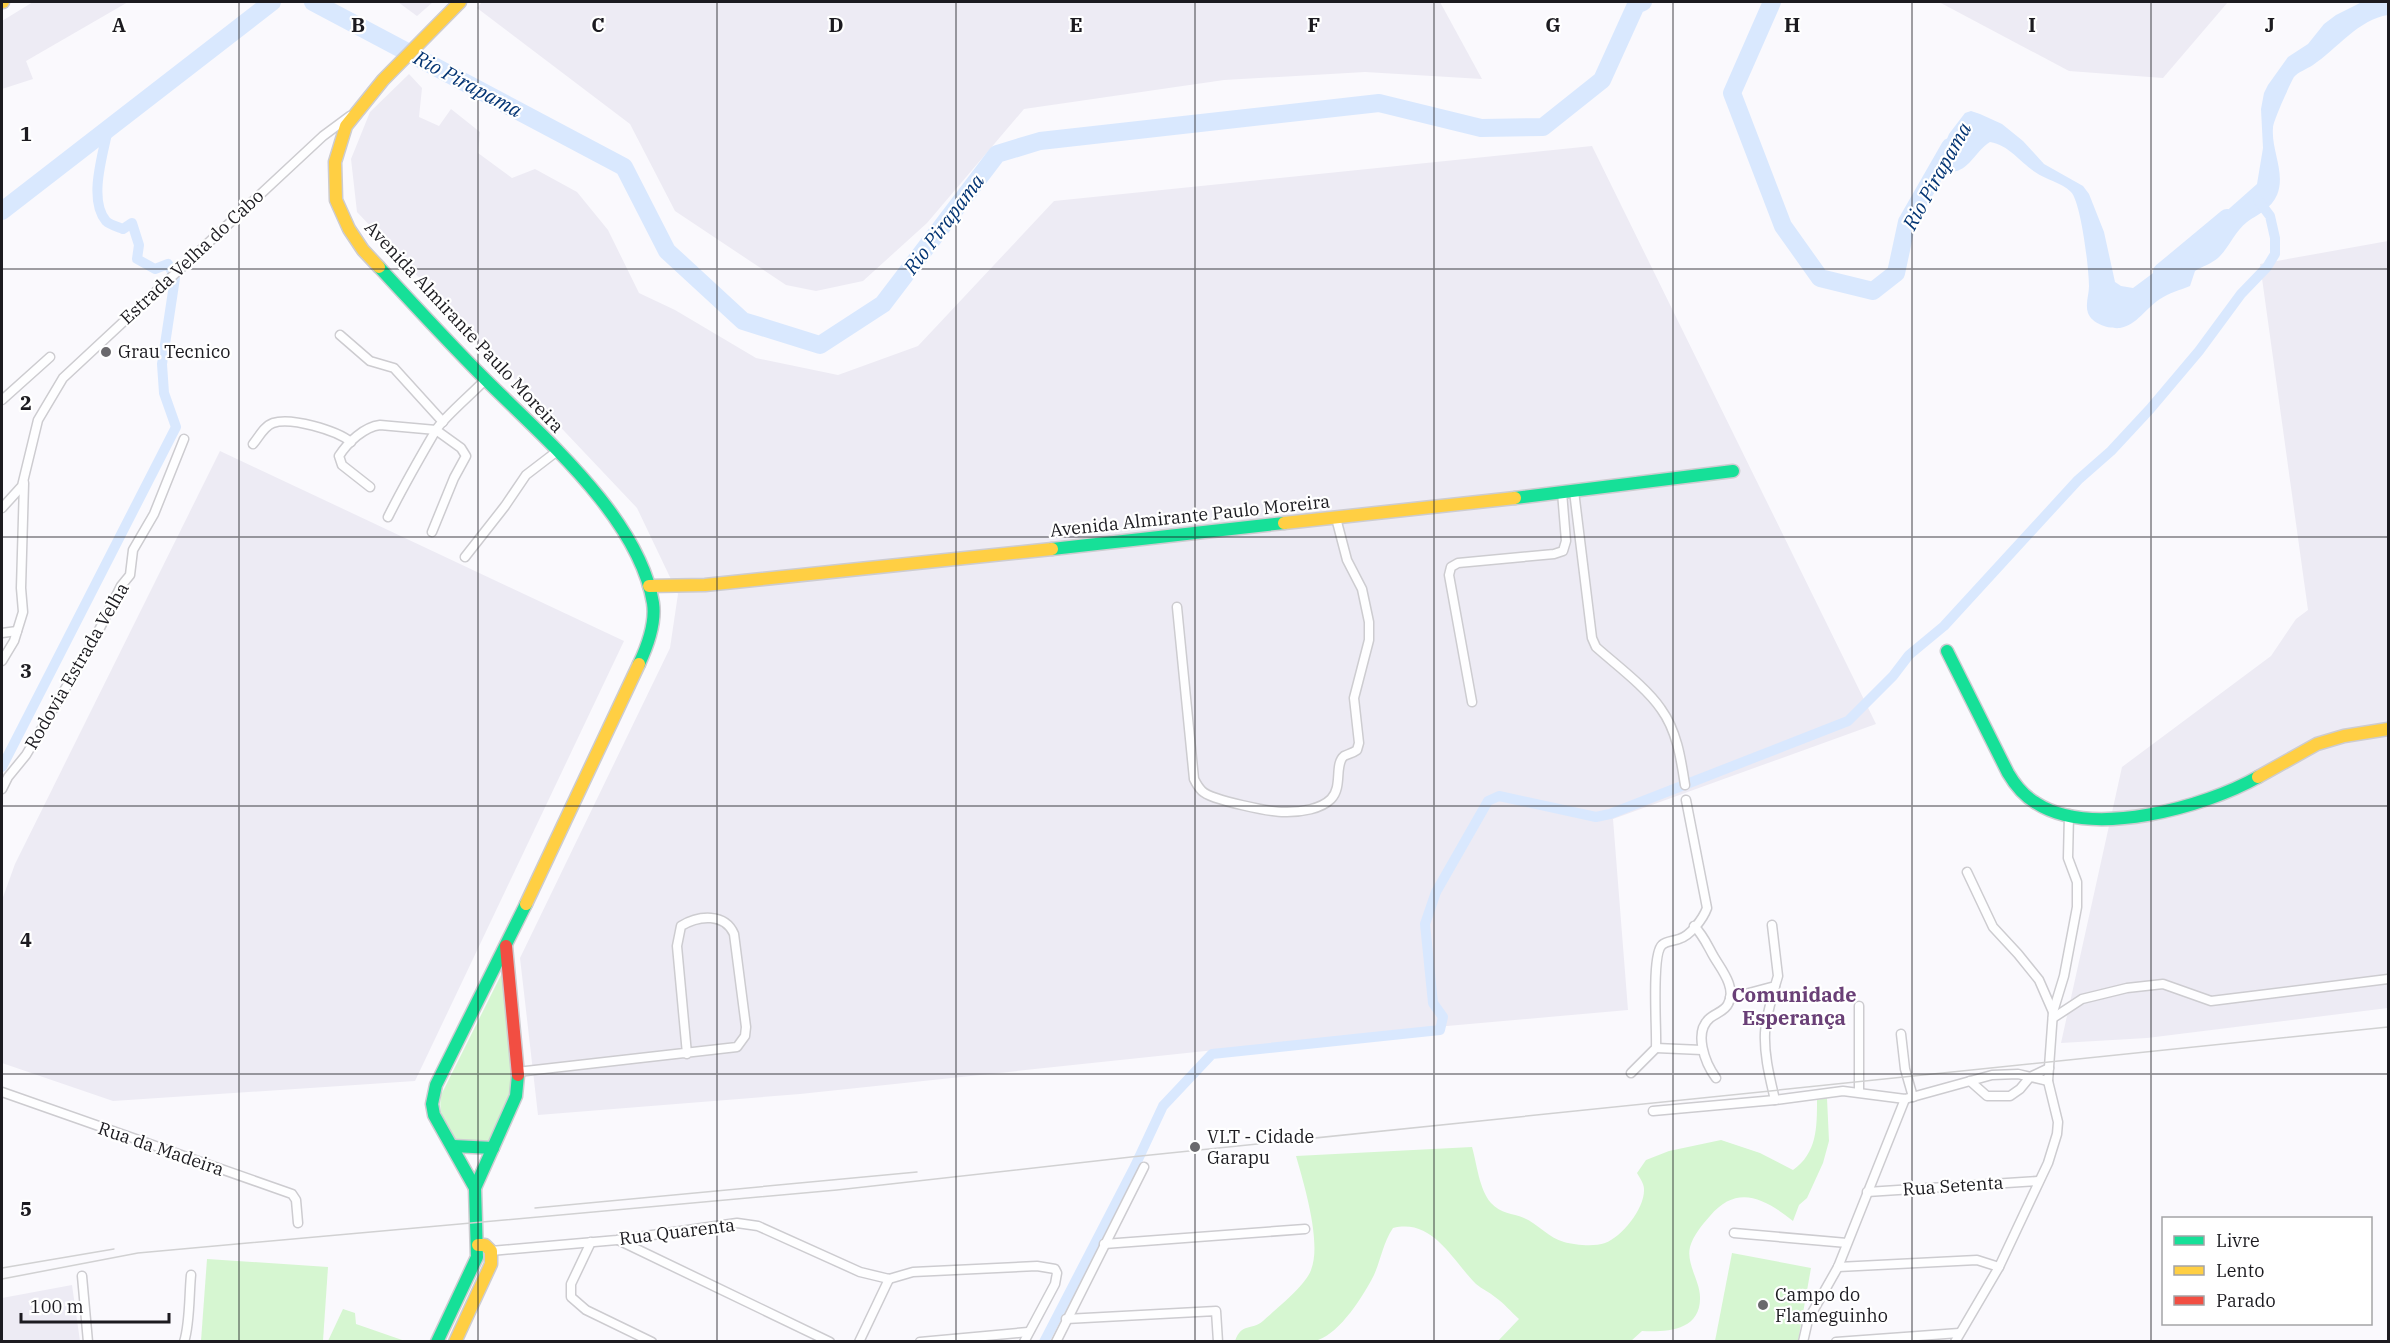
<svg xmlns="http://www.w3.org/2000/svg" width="2390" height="1343" font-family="'IBM Plex Serif',serif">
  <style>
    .built { fill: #edebf4 }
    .green { fill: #d6f6d1 }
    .water { fill: #d9e8fe }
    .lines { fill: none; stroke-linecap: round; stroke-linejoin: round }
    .canal { stroke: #d9e8fe; stroke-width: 10 }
    .river { stroke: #d9e8fe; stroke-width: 18 }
    .street-casing { stroke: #cdccd0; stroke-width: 11 }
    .fast-casing { stroke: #cdccd0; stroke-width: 15 }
    .slow-casing { stroke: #cdccd0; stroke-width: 15 }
    .jam-casing { stroke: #cdccd0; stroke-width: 15 }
    .street { stroke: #fefeff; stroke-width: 8 }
    .fast { stroke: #16e098; stroke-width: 12 }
    .slow { stroke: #ffcf43; stroke-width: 12 }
    .jam { stroke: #f24e42; stroke-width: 12 }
    .tram { stroke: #d1d1d2; stroke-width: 1.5 }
    .grid { fill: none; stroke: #1c1b20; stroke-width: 1.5; stroke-opacity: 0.55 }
    .poi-dot { fill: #6a696d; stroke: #fff; stroke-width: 2 }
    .labels { text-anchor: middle; stroke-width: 4.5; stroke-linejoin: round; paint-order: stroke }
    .street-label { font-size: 18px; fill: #1c1b20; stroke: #fff }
    .poi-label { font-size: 18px; fill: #1c1b20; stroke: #fff; text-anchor: start }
    .water-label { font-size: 20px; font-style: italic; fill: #033473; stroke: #fff }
    .neighbourhood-label { font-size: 20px; font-weight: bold; fill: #6a4077; stroke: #fff }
    .grid-label { font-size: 20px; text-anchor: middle; font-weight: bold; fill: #1c1b20; stroke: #fff; stroke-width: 4.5; stroke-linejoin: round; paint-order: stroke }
  </style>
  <rect width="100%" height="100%" fill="#faf9fd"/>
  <g class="built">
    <polygon points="33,2 128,2 26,61 33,79 2,89 2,21"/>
    <polygon points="398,2 433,2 417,16"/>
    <polygon points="482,2 1440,2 1482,79 1365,72 1224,80 1024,109 927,223 863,281 816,291 786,285 675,211 630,124 477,8"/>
    <polygon points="1939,2 2228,2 2163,78 2069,71"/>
    <polygon points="409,74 422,88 419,117 439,126 451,109 480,132 478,153 512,178 535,169 577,192 608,230 639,293 675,310 756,358 838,375 918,346 1054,201 1592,146 1876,724 1613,819 1628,1010 1413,1029 800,1094 538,1115 520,958 670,648 678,594 637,508 357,212 351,159 370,112"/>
    <polygon points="2388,241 2388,1008 2147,1038 2061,1043 2122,767 2271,656 2296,619 2308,610 2260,264"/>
    <polygon points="220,451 624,641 415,1081 113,1101 2,1063 2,900 15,864"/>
    <polygon points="72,1285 80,1341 2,1341 2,1298"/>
  </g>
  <g class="green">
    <path d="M503 971 516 1081 489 1143C482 1143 472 1144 465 1143 445 1138 438 1112 441 1095Z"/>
    <path d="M1827 1098 1829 1141 1823 1163 1807 1198 1799 1205 1793 1221C1764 1198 1737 1184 1710 1216 1702 1225 1693 1236 1690 1247 1686 1264 1700 1281 1700 1297 1701 1331 1666 1332 1642 1331L1631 1341H1498L1519 1319C1511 1312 1504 1303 1495 1297 1489 1292 1482 1289 1476 1284 1452 1260 1433 1218 1393 1228 1383 1243 1381 1259 1374 1275 1364 1295 1340 1333 1318 1340 1304 1343 1253 1342 1235 1341 1242 1322 1251 1331 1263 1321 1275 1310 1306 1285 1311 1270 1322 1243 1304 1184 1296 1156L1472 1147C1477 1164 1479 1189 1491 1203 1501 1214 1512 1213 1524 1218 1538 1224 1549 1238 1564 1242 1575 1245 1594 1247 1605 1243 1622 1237 1645 1208 1644 1189 1644 1184 1640 1178 1637 1173L1646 1160 1669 1151 1721 1140 1760 1153 1793 1170C1817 1153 1817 1128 1817 1100Z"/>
    <polygon points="1732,1253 1811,1268 1798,1341 1715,1341"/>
    <polygon points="207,1259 328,1267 323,1341 201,1341"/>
    <polygon points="343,1309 355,1313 356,1324 405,1341 328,1341"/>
  </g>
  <path class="water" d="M2362 2H2388V15C2359 19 2337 49 2313 65 2307 69 2298 72 2294 77 2290 84 2273 121 2273 128 2271 150 2286 173 2277 195 2271 209 2258 214 2247 222 2235 231 2229 248 2218 258 2211 264 2203 266 2195 271L2190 286C2180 290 2169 293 2160 299 2146 308 2137 325 2120 328 2109 329 2092 324 2088 313 2085 304 2089 295 2089 286 2089 269 2081 202 2071 192 2061 182 2046 180 2035 172 2020 162 2009 145 1990 142 1972 153 1965 183 1938 167L1942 151 1949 134 1965 113 1971 111 1980 114 2002 124 2023 141 2044 164 2083 186 2089 194 2104 232 2115 282 2121 286 2133 288 2172 259 2190 254 2203 246 2213 223 2257 184 2263 148 2261 109 2264 93 2268 85 2288 57 2308 44 2324 24 2336 15Z"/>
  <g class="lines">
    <g class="canal">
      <path d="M2 767 176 427 164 393 162 364 175 278 168 264 155 269 137 259 139 245 132 223 123 229C118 227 110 225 106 221 88 200 103 154 108 129"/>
      <polyline points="1044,1342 1135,1166 1163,1106 1212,1054 1440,1030 1443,1017 1433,1003 1425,924 1436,892 1488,801 1499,796 1596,817 1610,814 1848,721 1893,676 1909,655 1944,626 2078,480 2111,451 2150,409 2199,351 2241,294 2267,267 2275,254 2275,238 2270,216 2258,200"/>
    </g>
    <g class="river">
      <polyline points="313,2 624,167 667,251 743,321 820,345 883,304 997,154 1040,141 1379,103 1481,128 1543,127 1602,80 1636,5 1643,2"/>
      <polyline points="1772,2 1732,93 1783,226 1820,278 1873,291 1896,273 1907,222 1950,147"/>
      <polyline points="2,211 272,2"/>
      <polyline points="2162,272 2227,218"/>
    </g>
    <g class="street-casing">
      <g id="street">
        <polyline points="340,335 370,361 394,368 443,422"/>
        <polyline points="2,400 50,357"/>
        <path d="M253 444C259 437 264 426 273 423 291 417 336 430 351 442"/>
        <path d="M370 487 342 465 339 456C348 442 364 427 380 425L436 430 461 448 466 456 454 478 432 532"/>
        <path d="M1574 491 1592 638 1596 647C1615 664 1647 688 1661 709 1677 731 1681 759 1685 785"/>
        <polyline points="2,508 22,486 38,420 63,378 323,136 350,116"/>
        <path d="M388 517C403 487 419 459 436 430 443 418 474 392 485 380"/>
        <polyline points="465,557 505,506 526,475 556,452"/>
        <path d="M1177 607 1194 779C1196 783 1199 788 1202 791 1211 800 1273 813 1287 812 1301 812 1321 809 1331 799 1343 787 1334 764 1344 756 1348 754 1353 753 1357 750L1359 743 1354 698 1369 640V622L1362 589 1347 560 1336 518"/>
        <polyline points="2,633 17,631"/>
        <polyline points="2,661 14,641 23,612 21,588 24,483"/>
        <polyline points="1472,702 1449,575 1451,567 1458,563 1554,554 1563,551 1566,541 1562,492"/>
        <polyline points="2,789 8,777 26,755 94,640 121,586 130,575 133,550 154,514 184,439"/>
        <path d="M1694 926C1704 936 1707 945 1714 957 1721 969 1737 988 1728 1004 1725 1011 1716 1013 1710 1018 1693 1032 1705 1063 1716 1078"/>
        <path d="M1775 986C1771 1001 1766 1017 1765 1033 1764 1056 1770 1078 1775 1100"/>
        <polyline points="1730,998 1775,986 1778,976 1772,925"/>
        <polyline points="1859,1006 1859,1091"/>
        <polyline points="2053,1012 2064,976 2077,907 2077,882 2068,858 2069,814"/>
        <polyline points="2053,1018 2082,999 2127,988 2163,984 2211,1001 2388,979"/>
        <polyline points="1901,1034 1905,1069 1913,1097"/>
        <polyline points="1656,1048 1702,1050"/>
        <path d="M517 1072 737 1047 745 1036 746 1027 734 934C725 913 699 915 681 926L677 946 687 1054"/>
        <path d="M1631 1073 1656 1048C1657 1030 1651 955 1662 945 1666 941 1674 941 1679 939 1690 936 1703 919 1707 908L1686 800"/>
        <polyline points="1970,1081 1987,1096 2010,1096 2020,1089 2030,1077 2049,1068"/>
        <polyline points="2,1092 292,1194 296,1200 298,1223"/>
        <polyline points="1653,1111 1775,1100 1843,1091 1905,1099 1992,1075 2018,1074 2048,1081"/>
        <polyline points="1867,1192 2038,1181"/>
        <polyline points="1734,1233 1847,1243"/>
        <polyline points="618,1240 830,1342"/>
        <polyline points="591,1242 571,1284 571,1297 586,1310 652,1342"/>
        <polyline points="1104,1244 1305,1229"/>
        <polyline points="491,1251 617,1240 737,1223 758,1226 860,1272 889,1279"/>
        <polyline points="1838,1267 1977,1260 1999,1267"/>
        <polyline points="82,1276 88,1342"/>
        <polyline points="889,1279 913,1272 1037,1266 1055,1269 1057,1273 1055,1284 1024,1342"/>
        <polyline points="1066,1319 1216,1311 1218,1342"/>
        <path d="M184 1342C190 1324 189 1295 191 1275"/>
        <polyline points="859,1342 889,1279"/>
        <polyline points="920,1342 1028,1332"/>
        <polyline points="1056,1342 1144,1167"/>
        <polyline points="1803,1342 1808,1320 1838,1267 1905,1099"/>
        <polyline points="1836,1342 1959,1333"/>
        <polyline points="1955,1342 1999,1267 2048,1163 2057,1134 2058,1122 2048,1081 2053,1012 2039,980 2018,954 1993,927 1967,872"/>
      </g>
    </g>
    <g class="fast-casing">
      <g id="fast">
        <path d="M379 267C414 305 449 343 486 380 544 438 639 518 653 603 656 623 647 647 639 664"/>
        <polyline points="1515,498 1733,471"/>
        <polyline points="1052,549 1284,523"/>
        <path d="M1947 651 2008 773C2015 785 2024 796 2036 803 2092 839 2205 807 2258 777"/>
        <polyline points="453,1146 493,1148"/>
        <polyline points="475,1188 434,1115 432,1104 436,1085 526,904"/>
        <polyline points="437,1342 477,1257 475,1188 516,1096 518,1075"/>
      </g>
    </g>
    <g class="slow-casing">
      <g id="slow">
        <polyline points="2,2 3,2"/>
        <polyline points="379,267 363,250 349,229 336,200 335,162 346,126 383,80 460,2"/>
        <polyline points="1284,523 1515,498"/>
        <polyline points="649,586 705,585 1052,549"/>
        <polyline points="2258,777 2317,744 2344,736 2388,729"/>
        <polyline points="526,904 639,664"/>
        <polyline points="455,1342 491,1264 491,1251 485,1245 478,1245"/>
      </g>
    </g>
    <g class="jam-casing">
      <polyline id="jam" points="506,946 518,1075"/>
    </g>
    <use href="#street" class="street"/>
    <use href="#fast" class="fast"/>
    <use href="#slow" class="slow"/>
    <use href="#jam" class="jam"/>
    <g class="tram">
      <polyline points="535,1208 917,1172"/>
      <polyline points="2,1268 114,1249"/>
      <polyline points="2,1279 138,1253 837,1190 1131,1157 2388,1027"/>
    </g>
  </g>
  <path class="grid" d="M239 2V1342M478 2V1342M717 2V1342M956 2V1342M1195 2V1342M1434 2V1342M1673 2V1342M1912 2V1342M2151 2V1342M2 269H2388M2 537H2388M2 806H2388M2 1074H2388"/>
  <g class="poi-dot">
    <circle cx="106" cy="352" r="6"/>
    <circle cx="1195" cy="1147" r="6"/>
    <circle cx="1763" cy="1305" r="6"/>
  </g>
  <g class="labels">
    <g class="street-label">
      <text transform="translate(192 257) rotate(-43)" y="6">Estrada Velha do Cabo</text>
      <text transform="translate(464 327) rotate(47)" y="6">Avenida Almirante Paulo Moreira</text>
      <text transform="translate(1190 516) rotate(-6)" y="6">Avenida Almirante Paulo Moreira</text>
      <text transform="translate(77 666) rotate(-60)" y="6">Rodovia Estrada Velha</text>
      <text transform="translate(161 1149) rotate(19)" y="6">Rua da Madeira</text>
      <text transform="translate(1953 1186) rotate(-4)" y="6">Rua Setenta</text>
      <text transform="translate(677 1232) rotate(-7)" y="6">Rua Quarenta</text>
    </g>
    <g class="poi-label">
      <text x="118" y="358">Grau Tecnico</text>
      <text x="1207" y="1143">VLT - Cidade<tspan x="1207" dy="21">Garapu</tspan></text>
      <text x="1775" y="1301">Campo do<tspan x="1775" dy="21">Flameguinho</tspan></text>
    </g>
    <g class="water-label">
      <text transform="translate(468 84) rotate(28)" y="7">Rio Pirapama</text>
      <text transform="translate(1937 176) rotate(-61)" y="7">Rio Pirapama</text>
      <text transform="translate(944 224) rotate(-53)" y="7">Rio Pirapama</text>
    </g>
    <g class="neighbourhood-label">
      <text x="1794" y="1002">Comunidade<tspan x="1794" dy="23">Esperança</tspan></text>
    </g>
  </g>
  <g class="grid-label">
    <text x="119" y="32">A</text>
    <text x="358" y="32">B</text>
    <text x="598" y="32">C</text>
    <text x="836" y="32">D</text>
    <text x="1076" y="32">E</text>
    <text x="1314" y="32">F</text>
    <text x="1553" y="32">G</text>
    <text x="1792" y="32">H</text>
    <text x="2032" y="32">I</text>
    <text x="2270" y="32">J</text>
    <text x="26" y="141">1</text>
    <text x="26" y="410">2</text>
    <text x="26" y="678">3</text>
    <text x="26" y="947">4</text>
    <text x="26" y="1216">5</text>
  </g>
  <rect width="2390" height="1343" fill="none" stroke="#1c1b20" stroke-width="6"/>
  <rect x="2162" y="1217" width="210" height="108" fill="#ffffff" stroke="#a4a4a6" stroke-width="1.5"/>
  <rect x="2174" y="1236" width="30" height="9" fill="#16e098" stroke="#a4a4a6" stroke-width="1.5"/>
  <text x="2216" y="1247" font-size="18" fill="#1c1b20">Livre</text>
  <rect x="2174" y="1266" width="30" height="9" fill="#ffcf43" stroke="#a4a4a6" stroke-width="1.5"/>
  <text x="2216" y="1277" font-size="18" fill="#1c1b20">Lento</text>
  <rect x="2174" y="1296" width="30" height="9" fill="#f24e42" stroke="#a4a4a6" stroke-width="1.5"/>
  <text x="2216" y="1307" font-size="18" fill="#1c1b20">Parado</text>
  <path d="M21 1313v9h148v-9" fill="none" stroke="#1c1b20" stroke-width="3"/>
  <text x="30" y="1313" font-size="18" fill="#1c1b20" stroke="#ffffff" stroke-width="4.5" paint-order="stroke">100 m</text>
</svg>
